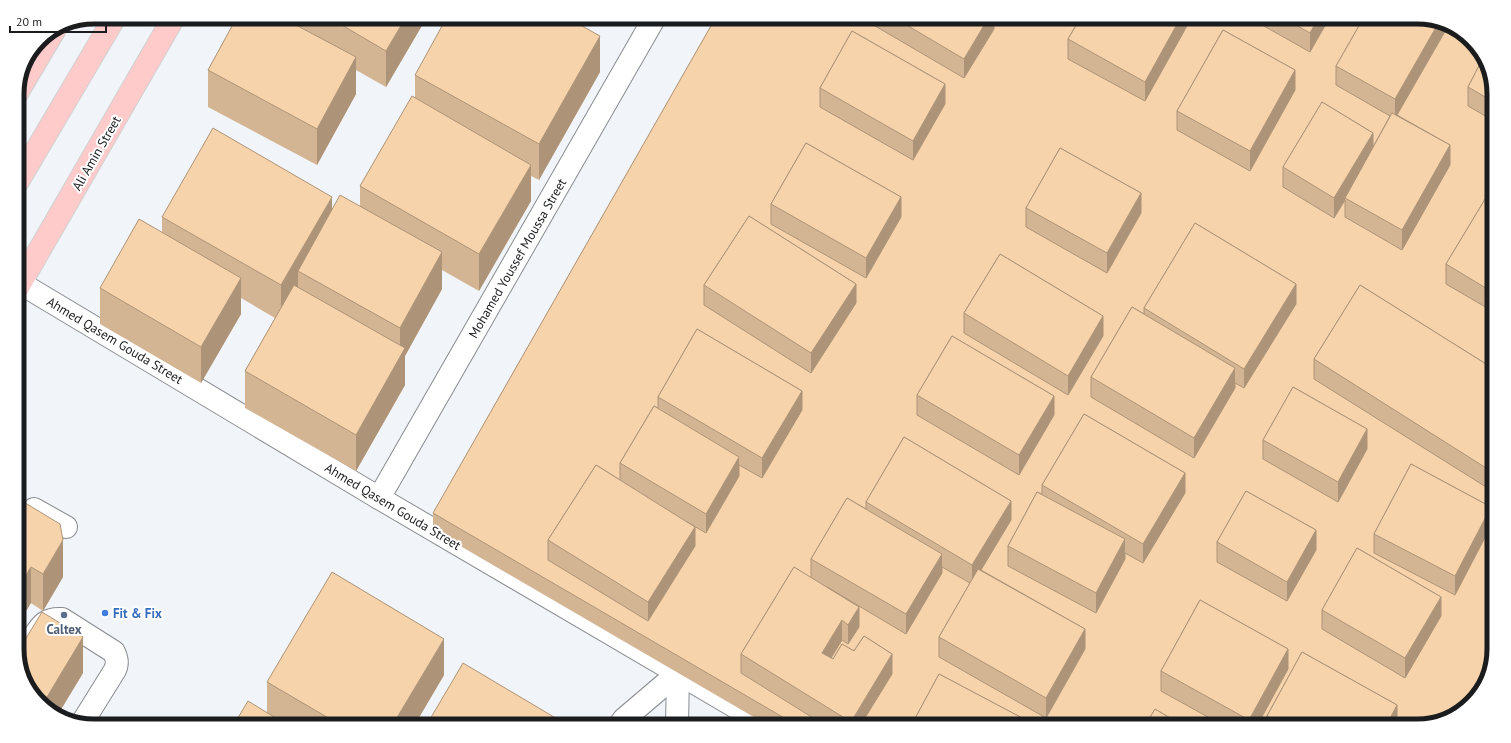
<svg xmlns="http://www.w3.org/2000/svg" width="1511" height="743" font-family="'PT Sans',sans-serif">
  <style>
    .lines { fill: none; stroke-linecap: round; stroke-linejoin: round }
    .minor-casing { stroke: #898c90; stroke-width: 24 }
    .major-casing { stroke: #d1d2d2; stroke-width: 24 }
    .minor { stroke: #fff; stroke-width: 22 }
    .major { stroke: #ffcaca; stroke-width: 22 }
    .wall { fill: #d4b593 }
    .shaded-wall { fill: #ad9478 }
    .building { fill: #f7d3ab; stroke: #ad9478; fill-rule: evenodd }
    .shop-dot { fill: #3f7fe0; stroke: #fff; stroke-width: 1.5 }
    .service-dot { fill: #5c6f8a; stroke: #fff; stroke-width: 1.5 }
    .labels { text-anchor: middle; stroke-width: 4; stroke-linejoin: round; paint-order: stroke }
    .street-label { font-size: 13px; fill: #1b1c1e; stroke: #fff }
    .shop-label { font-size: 13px; font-weight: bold; fill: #366cbe; stroke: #fff; text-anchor: start }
    .service-label { font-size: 13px; font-weight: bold; fill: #4e5e75; stroke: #fff }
    .rim { fill: none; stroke: #1b1c1e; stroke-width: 5 }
  </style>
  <rect width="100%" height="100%" fill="#f1f4f8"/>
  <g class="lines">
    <g class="minor-casing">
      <g id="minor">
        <polyline points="20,283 379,498 768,726"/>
        <polyline points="379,498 655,17"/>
        <polyline points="34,509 66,527"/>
        <path d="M32 639C41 626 44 618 62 619L114 652C117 659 118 663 115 670L82 723"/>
        <polyline points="619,726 624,719 678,673 685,661"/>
        <polyline points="677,726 678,673"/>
      </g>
    </g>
    <g class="major-casing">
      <g id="major">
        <polyline points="17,93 55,29"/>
        <polyline points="17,183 115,17"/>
        <polyline points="17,289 174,17"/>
      </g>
    </g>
    <use href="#minor" class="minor"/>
    <use href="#major" class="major"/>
  </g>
  <g class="wall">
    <polygon points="237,17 427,17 386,87 356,70 356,94 317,165 208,107 208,70"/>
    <polygon points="716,17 1418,17 1494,89 1494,650 1418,726 769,726 433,530 433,513"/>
    <polygon points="600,72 539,180 531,176 531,201 479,291 442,270 442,289 405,356 405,385 356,471 245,408 245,371 275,318 241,298 241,314 201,383 100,324 100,288 162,232 162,217 332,210 360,206 360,186 415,98 415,75"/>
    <polygon points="17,498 63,577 43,611 31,603 26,611 21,608 21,624 17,630"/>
    <polygon points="17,655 83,673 57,716 30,692"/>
    <polygon points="444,675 414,726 233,726 267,712 267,682"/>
  </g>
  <g class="shaded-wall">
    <polygon points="406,17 427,17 386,87 386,51"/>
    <polygon points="989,17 994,17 994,46 964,95 964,59"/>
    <polygon points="1181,17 1202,17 1145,118 1145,82"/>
    <polygon points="1319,17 1340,17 1310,69 1310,33"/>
    <polygon points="1439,22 1447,24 1447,45 1395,134 1395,99"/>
    <polygon points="600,36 600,72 539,180 539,144"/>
    <polygon points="356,57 356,94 317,165 317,129"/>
    <polygon points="1295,70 1295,107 1250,188 1250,151"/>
    <polygon points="945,84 945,121 913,177 913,141"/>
    <polygon points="1373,133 1373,166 1345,198 1345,217 1334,234 1334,198"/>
    <polygon points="1450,145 1450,182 1402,267 1402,230"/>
    <polygon points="531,165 531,201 479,291 479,254"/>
    <polygon points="1141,193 1141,230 1107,290 1107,253"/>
    <polygon points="332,197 332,233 298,271 298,292 281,321 281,285"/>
    <polygon points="901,197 901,234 866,294 866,258"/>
    <polygon points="442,252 442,289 405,356 405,385 356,471 356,435 400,356 400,328"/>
    <polygon points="241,278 241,314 201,383 201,347"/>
    <polygon points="856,284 856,320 811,390 811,353"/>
    <polygon points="1296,284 1296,321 1244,405 1244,369"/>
    <polygon points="1103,316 1103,353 1068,412 1068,376"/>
    <polygon points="1235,368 1235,405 1194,475 1194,438"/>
    <polygon points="802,391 802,427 762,495 762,458"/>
    <polygon points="1054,396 1054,432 1019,491 1019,455"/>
    <polygon points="1367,429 1367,465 1338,519 1338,482"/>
    <polygon points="739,457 739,493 706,550 706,514"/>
    <polygon points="1185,473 1185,510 1143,580 1143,544"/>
    <polygon points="1011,501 1011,537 972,599 972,565"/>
    <polygon points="1491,507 1491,543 1455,612 1455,576"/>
    <polygon points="695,527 695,563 648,638 648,602"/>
    <polygon points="1316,530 1316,566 1287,618 1287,582"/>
    <polygon points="1125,539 1125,576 1096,630 1096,593"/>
    <polygon points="63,540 63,577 43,611 43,574"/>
    <polygon points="942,554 942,590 906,651 906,614"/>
    <polygon points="31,567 31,603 26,611 26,575"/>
    <polygon points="17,569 17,593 21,588 21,624 17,630"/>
    <polygon points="1441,597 1441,633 1405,694 1405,658"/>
    <polygon points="859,607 859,644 848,661 848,625"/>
    <polygon points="842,620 842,657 829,677 822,653"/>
    <polygon points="1085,629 1085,666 1046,726 1046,698"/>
    <polygon points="83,637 83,673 57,716 47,707 47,697"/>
    <polygon points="444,639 444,675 414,726 392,726"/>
    <polygon points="1288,649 1288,686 1267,716 1266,726 1249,726 1249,720"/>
    <polygon points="892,654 892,690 871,726 851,726 851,722"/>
    <polygon points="1397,705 1397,726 1386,726"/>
    <polygon points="1024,719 1024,726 1020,726"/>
  </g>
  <g class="building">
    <polygon points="237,17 281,17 356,57 317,129 208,70"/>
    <polygon points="328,17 406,17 386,51"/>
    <polygon points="447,17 566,17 600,36 539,144 415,75"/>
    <path d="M716 17H870V23L964 78 994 29V17H1081L1068 39V59L1145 101 1192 17H1248L1310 52 1330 17H1364L1336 66V85L1390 116 1373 147V133L1322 102 1283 167V187L1334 218 1345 200V217L1402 250 1450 165V145L1397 115 1447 28V24L1451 25 1481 51 1483 58 1468 87V106L1494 121V194L1490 191 1446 264V284L1494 312V369L1360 285 1314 359V379L1494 492V650L1486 683 1460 713 1418 726H1396L1397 724V705L1302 652 1267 716V726H1257L1288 669V649L1200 600 1161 671V691L1224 726H1183L1155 709 1145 726H1024V719L939 674 911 726H860L892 674V654L864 636 854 651 842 644 833 659 831 658 842 640 848 644 859 627V607L827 587 906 634 942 573V567L970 583 939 637V657L1046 718 1085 649V629L981 570 1011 520V501L904 437 866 502V509L847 498 811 559V578L794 567 741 654V673L826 726H798L433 513ZM1223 30 1295 70V90L1250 171 1177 130V111ZM852 31 945 84V104L913 160 820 107V88ZM806 143 901 197V217L866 278 771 224V204ZM1060 148 1141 193V213L1107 273 1026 227V208ZM749 216 856 284V303L811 373 704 305V285ZM1195 223 1296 284V304L1244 388 1235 383V388L1194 458 1091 397V377L1132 307 1144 314V308ZM1000 254 1103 316V336L1068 395 964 333V313ZM697 329 802 391V410L762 478 739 465V476L706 533 687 522 695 527V546L648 621 548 560V540L596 465 620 480V463L654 406 658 408V397ZM952 336 1054 396V415L1019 475 917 415V395ZM1293 387 1367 429V449L1338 502 1263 459V440ZM1084 414 1185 473V493L1143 563 1125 553V559L1096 613 1008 566V546L1037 492 1042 494V485ZM1411 464 1491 507V526L1455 595 1374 553V534ZM1246 491 1316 530V550L1287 601 1217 562V542ZM1357 548 1441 597V616L1405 678 1322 629V610Z"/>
    <polygon points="893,17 989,17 964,59"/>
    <polygon points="1081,17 1181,17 1145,82 1068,39"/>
    <polygon points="1282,17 1319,17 1310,33"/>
    <polygon points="1364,17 1418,17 1439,22 1395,99 1336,66"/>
    <polygon points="1223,30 1295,70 1250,151 1177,111"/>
    <polygon points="852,31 945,84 913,141 820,88"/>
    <polygon points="1483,58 1494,89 1494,102 1468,87"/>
    <polygon points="412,96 531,165 479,254 360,186"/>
    <polygon points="1322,102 1373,133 1334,198 1283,167"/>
    <polygon points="1392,113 1450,145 1402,230 1345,198"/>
    <polygon points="213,128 332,197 281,285 162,217"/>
    <polygon points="806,143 901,197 866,258 771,204"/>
    <polygon points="1060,148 1141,193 1107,253 1026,208"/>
    <polygon points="1490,191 1494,194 1494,293 1446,264"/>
    <polygon points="340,195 442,252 400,328 298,271"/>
    <polygon points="749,216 856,284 811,353 704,285"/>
    <polygon points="139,219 241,278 201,347 100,288"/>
    <polygon points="1195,223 1296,284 1244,369 1144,308"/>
    <polygon points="1000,254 1103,316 1068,376 964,313"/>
    <polygon points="294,285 405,348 356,435 245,371"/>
    <polygon points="1360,285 1494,369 1494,473 1314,359"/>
    <polygon points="1132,307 1235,368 1194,438 1091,377"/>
    <polygon points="697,329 802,391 762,458 658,397"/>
    <polygon points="952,336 1054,396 1019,455 917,395"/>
    <polygon points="1293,387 1367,429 1338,482 1263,440"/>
    <polygon points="654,406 739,457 706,514 620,463"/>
    <polygon points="1084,414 1185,473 1143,544 1042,485"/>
    <polygon points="904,437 1011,501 972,565 866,502"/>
    <polygon points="1411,464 1491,507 1455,576 1374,534"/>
    <polygon points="596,465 695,527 648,602 548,540"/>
    <polygon points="1246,491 1316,530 1287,582 1217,542"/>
    <polygon points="1037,492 1125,539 1096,593 1008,546"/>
    <polygon points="17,498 60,524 63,540 43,574 31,567 26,575 17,570"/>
    <polygon points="847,498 942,554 906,614 811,559"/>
    <polygon points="1357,548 1441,597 1405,658 1322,610"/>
    <polygon points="794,567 859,607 848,625 842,620 822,653 833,659 842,644 854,651 864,636 892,654 851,722 741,654"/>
    <polygon points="978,569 1085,629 1046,698 939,637"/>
    <polygon points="332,572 444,639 392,726 342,726 267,682"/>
    <polygon points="17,586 21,588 17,594"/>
    <polygon points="1200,600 1288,649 1249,720 1161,671"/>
    <polygon points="42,612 83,637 47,697 27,685 17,655 17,653"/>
    <polygon points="1302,652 1397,705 1386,726 1285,726 1267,716"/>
    <polygon points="463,663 559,720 560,726 426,726"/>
    <polygon points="939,674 1024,719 1020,726 911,726"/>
    <polygon points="248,701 289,726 233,726"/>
    <polygon points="1155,709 1183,726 1145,726"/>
  </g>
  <circle class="shop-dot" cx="105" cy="613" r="4"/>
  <circle class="service-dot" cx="64" cy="615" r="4"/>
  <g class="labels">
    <g class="street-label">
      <text transform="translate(96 153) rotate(-60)" y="5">Ali Amin Street</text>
      <text transform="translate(517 258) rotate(-60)" y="5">Mohamed Youssef Moussa Street</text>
      <text transform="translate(115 340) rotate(31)" y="5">Ahmed Qasem Gouda Street</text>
      <text transform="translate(393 506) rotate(31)" y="5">Ahmed Qasem Gouda Street</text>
    </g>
    <g class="shop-label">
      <text x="113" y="618">Fit &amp; Fix</text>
    </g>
    <g class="service-label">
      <text x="64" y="634">Caltex</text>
    </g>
  </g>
  <path d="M0 0H1511V743H0ZM94 24H1417A70 70 0 0 1 1487 94V649A70 70 0 0 1 1417 719H94A70 70 0 0 1 24 649V94A70 70 0 0 1 94 24Z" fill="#fff" fill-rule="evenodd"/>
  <path class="rim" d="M94 24H1417A70 70 0 0 1 1487 94V649A70 70 0 0 1 1417 719H94A70 70 0 0 1 24 649V94A70 70 0 0 1 94 24Z"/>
  <path d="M10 26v6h96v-6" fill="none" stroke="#1b1c1e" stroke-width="2"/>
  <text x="16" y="26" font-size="12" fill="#1b1c1e" stroke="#ffffff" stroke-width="3" paint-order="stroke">20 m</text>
</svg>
